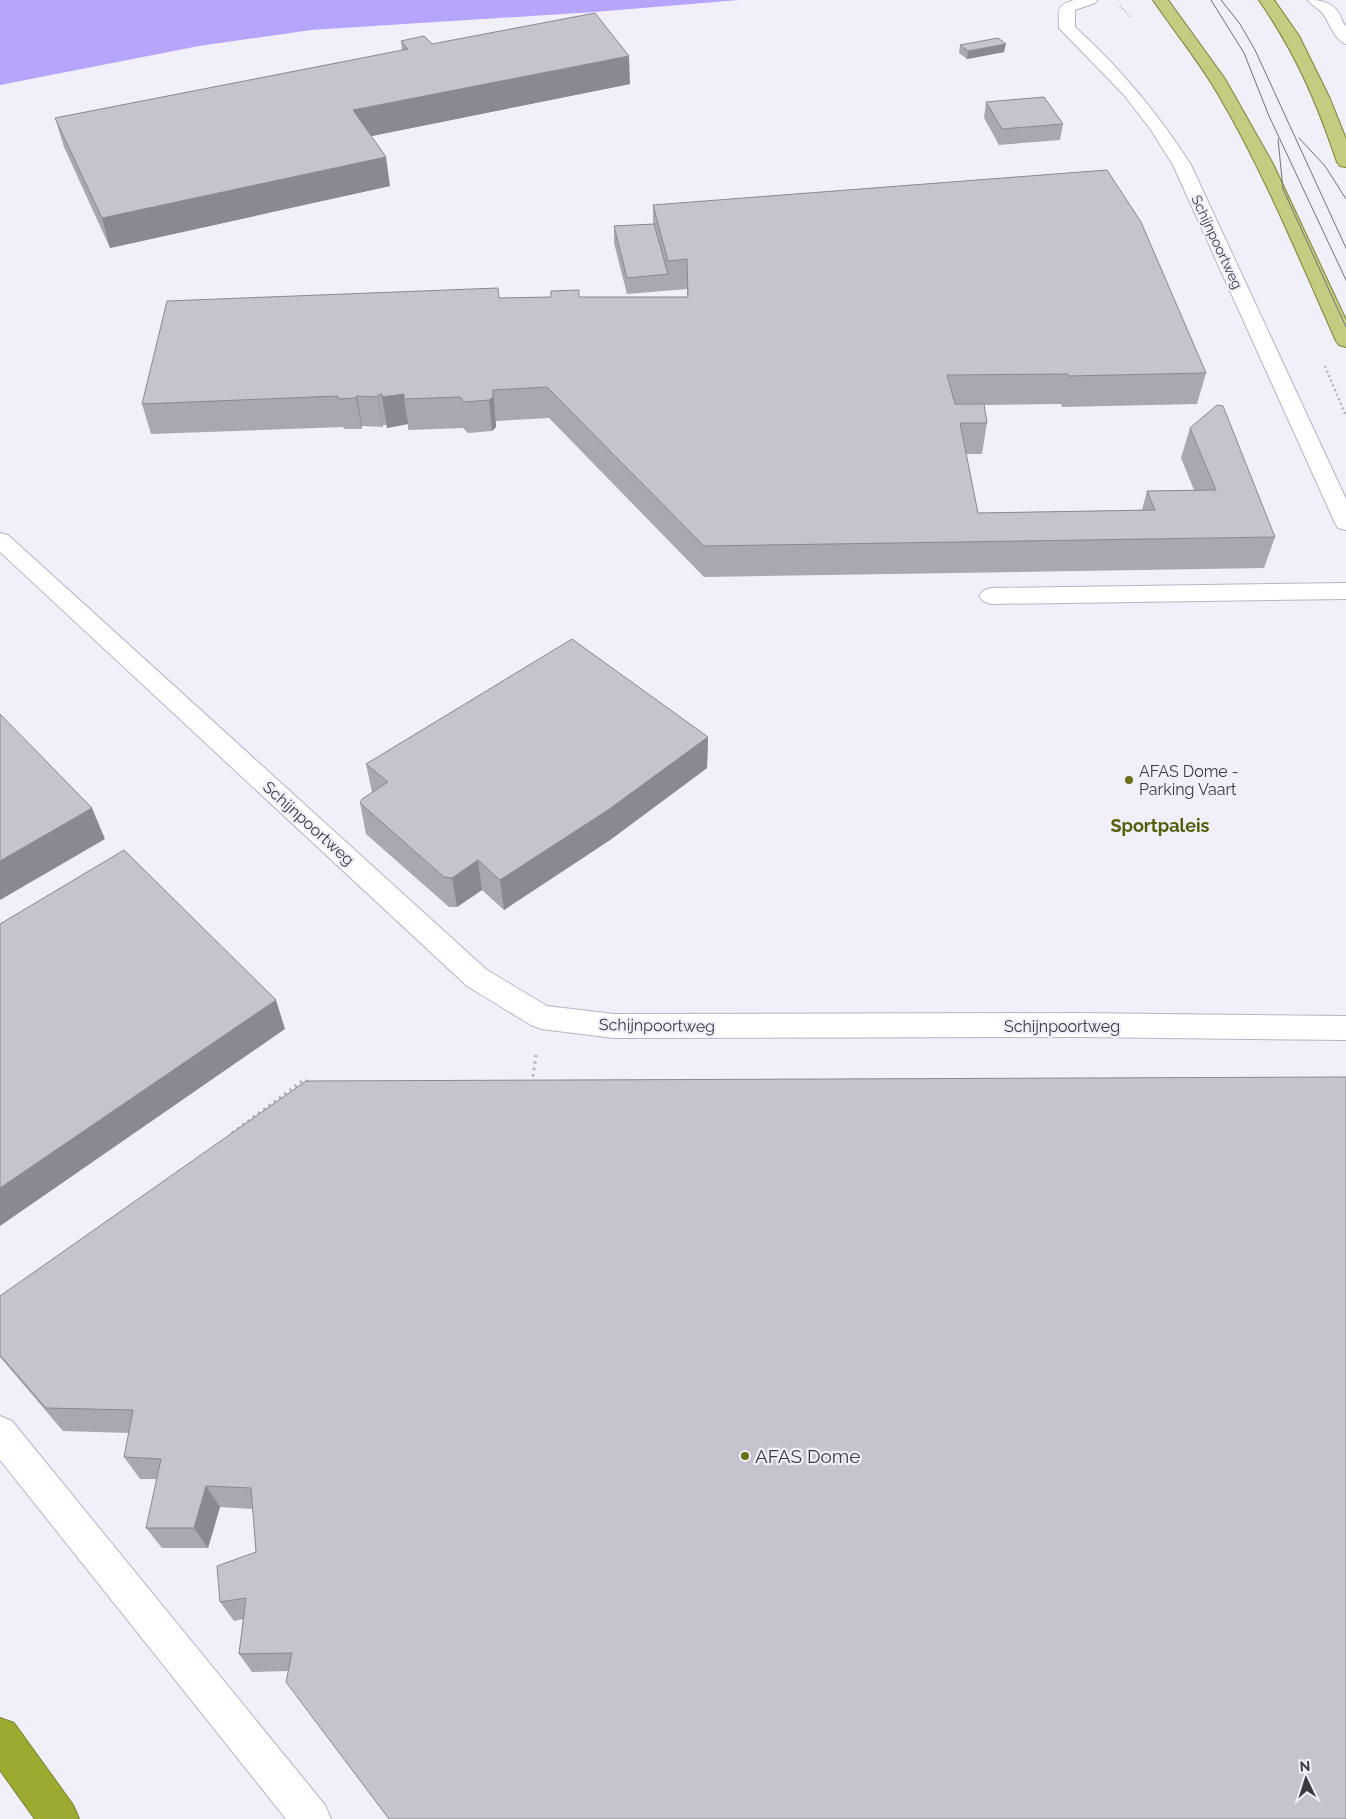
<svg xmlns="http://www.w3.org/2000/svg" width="1346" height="1819" font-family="Raleway,sans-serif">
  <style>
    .water { fill: #b7a4fd }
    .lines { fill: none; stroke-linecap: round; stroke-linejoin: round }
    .minor-casing { stroke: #b6b4bf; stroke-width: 2 }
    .major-casing { stroke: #7a8335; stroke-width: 2 }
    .highway-casing { stroke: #7a8335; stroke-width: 2 }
    .path-far2 { stroke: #b5b3bc; stroke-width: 2; stroke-dasharray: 1 2.5; stroke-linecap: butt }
    .path-far1 { stroke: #b5b3bc; stroke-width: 2.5; stroke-dasharray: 2 3; stroke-linecap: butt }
    .path { stroke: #b5b3bc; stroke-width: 3; stroke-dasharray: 2.5 4; stroke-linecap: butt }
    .minor { fill: #fff; fill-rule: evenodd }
    .major { fill: #c4cc82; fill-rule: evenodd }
    .highway { fill: #9caa2f; fill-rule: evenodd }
    .tram { stroke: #737178; stroke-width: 1 }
    .wall { fill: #a9a8b1 }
    .shaded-wall { fill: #8a8890 }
    .building { fill: #c5c3ce; stroke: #8a8890 }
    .poi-dot { fill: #67711a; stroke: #f1effa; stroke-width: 2 }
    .labels { text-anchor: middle; stroke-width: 4.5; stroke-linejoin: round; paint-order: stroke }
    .far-street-label { font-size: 14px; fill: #3b3a3f; stroke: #f1effa }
    .poi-label { font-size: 16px; fill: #3b3a3f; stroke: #f1effa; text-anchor: start }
    .street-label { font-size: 16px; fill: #3b3a3f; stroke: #f1effa }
    .neighbourhood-label { font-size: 18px; font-weight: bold; fill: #545d09; stroke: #f1effa }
    .near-poi-label { font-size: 19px; fill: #3b3a3f; stroke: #f1effa; text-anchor: start }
  </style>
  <rect width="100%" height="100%" fill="#f1effa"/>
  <polygon class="water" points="0,0 739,0 594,12 311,30 199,46 0,85"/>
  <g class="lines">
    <g class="minor-casing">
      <g id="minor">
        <path d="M1074 0H1097L1095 3 1075 10V27C1120 68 1158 113 1191 165L1346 499V530L1338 528 1335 523 1173 165 1151 130 1124 95 1059 28C1059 10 1055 6 1074 0Z"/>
        <path d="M1308 0C1320 0 1330 1 1338 12 1342 17 1341 22 1346 26V44C1336 41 1330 25 1325 17 1322 10 1312 6 1308 0Z"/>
        <polygon points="0,533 8,535 487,970 547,1006 614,1014 1075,1013 1346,1016 1346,1040 1075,1037 614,1038 541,1029 531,1025 467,986 0,552"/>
        <polygon points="1346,583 1346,599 991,604 983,601 979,596 983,591 991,588"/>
        <polygon points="0,1416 12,1421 325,1805 331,1819 286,1819 0,1460"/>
      </g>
    </g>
    <g class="major-casing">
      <g id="major">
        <path d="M1153 0H1168L1225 79 1273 164 1346 320V347L1339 345 1336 341C1299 258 1264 172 1218 94 1199 61 1174 31 1153 0Z"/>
        <path d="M1259 0H1274L1299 36 1330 99 1346 139V167L1340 166 1337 162C1316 100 1296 54 1259 0Z"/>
      </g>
    </g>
    <g class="highway-casing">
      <polygon id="highway" points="0,1718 14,1723 73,1805 79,1819 35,1819 0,1770"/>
    </g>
    <polyline class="path-far2" points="1120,6 1131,17"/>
    <polyline class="path-far1" points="1325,366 1346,416"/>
    <g class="path">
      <polyline points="532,1083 536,1055"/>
      <polyline points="232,1133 302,1081 308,1081"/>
    </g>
    <use href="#minor" class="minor"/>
    <use href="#major" class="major"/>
    <use href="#highway" class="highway"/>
    <g class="tram">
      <polyline points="1211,0 1244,53 1269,116 1346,280"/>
      <polyline points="1221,0 1240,24 1255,50 1346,248"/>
      <polyline points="1299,138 1325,166 1346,199"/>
      <polyline points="1278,139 1283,189 1346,327"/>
    </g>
  </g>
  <g class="wall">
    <polygon points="401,41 432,44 630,84 371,136 390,186 110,248 64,147 55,118 402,51"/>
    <polygon points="960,45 1004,52 967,59 959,53"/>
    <polygon points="986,102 1063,124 1060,140 999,145 984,118"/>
    <polygon points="653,205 1206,373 1197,404 1062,407 1061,404 984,405 987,423 982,454 966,454 978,513 1142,510 1147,491 1194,490 1181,458 1190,428 1275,537 1264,568 704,577 549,418 496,421 496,427 492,431 468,433 463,428 408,430 408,424 387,428 387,425 383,425 383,427 362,426 362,429 344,429 343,427 151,434 142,404 499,298 687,297 687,289 627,294 614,243 614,226 653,224"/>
    <polygon points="708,737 707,768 610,840 504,910 482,890 457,907 449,907 366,834 360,803 372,792 366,764"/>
    <polygon points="1346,1077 288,1671 252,1672 239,1654 243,1619 234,1621 220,1602 256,1552 253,1509 220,1507 208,1548 162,1548 146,1528 157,1479 140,1479 124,1457 129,1433 63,1431 0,1357 0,1296"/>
  </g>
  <g class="shaded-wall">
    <polygon points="1006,44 1004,52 967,59 968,51"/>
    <polygon points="629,56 630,84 357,139 353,110"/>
    <polygon points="386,157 390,186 110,248 102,218"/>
    <polygon points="493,390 496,427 492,431 489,400"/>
    <polygon points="404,394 404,399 408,424 387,428 382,397"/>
    <polygon points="378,395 383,425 383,427 378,397"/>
    <polygon points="357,396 362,426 362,429 356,398"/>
    <polygon points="708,737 707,768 610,840 504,910 500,880"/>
    <polygon points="92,808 105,839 0,900 0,861"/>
    <polygon points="478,860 482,890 457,907 452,878"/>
    <polygon points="276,1000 285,1029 0,1226 0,1188"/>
    <polygon points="206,1486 220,1507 208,1548 194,1528"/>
  </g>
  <g class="building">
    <polygon points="595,13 629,56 353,110 386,157 102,218 55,118 408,49 401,41 424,36 432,44"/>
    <polygon points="998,38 1006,44 968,51 960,45"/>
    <polygon points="1044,97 1063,124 1002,129 986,102"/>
    <polygon points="1107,170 1141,222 1206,373 1068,376 1068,374 947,375 955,404 984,404 987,423 960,423 978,513 1155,510 1147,491 1216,490 1190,428 1217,405 1223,406 1275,537 704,546 547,387 493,390 493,397 489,400 465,402 460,397 404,399 404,394 382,397 382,394 378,395 378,397 357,396 356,398 338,399 338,396 142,404 167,301 498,288 499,298 551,297 551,291 579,290 579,297 688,297 687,259 668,261 653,205"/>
    <polygon points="654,224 668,274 627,278 614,226"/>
    <polygon points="572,639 708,737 608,810 500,880 478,860 452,878 444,877 360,803 362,799 388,782 366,764"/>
    <polygon points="0,714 92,808 0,861"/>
    <polygon points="124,850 276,1000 0,1188 0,924"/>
    <polygon points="1346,1077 1346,1819 389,1819 286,1682 292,1653 239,1654 246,1598 220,1602 217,1566 256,1552 251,1488 206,1486 194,1528 146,1528 161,1459 124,1457 133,1410 46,1408 0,1355 0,1296 306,1081"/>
  </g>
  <g class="poi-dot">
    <circle cx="1129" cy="780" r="5"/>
    <circle cx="745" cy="1456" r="5"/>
  </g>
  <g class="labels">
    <g class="far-street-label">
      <text transform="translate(1217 242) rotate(65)" y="5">Schijnpoortweg</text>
    </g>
    <g class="poi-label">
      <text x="1139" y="777">AFAS Dome -<tspan x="1139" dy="18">Parking Vaart</tspan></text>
    </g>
    <g class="street-label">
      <text transform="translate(309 823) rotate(42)" y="6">Schijnpoortweg</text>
      <text transform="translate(657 1025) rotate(1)" y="6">Schijnpoortweg</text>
      <text x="1062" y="1032">Schijnpoortweg</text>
    </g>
    <g class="neighbourhood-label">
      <text x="1160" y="832">Sportpaleis</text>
    </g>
    <g class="near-poi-label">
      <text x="755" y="1463">AFAS Dome</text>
    </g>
  </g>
  <g transform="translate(1306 1779) rotate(356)" stroke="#f1effa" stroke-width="4" paint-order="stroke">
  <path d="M0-4L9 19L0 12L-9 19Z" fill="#3b3a3f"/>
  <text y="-8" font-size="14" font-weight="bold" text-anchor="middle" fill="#3b3a3f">N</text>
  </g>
</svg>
